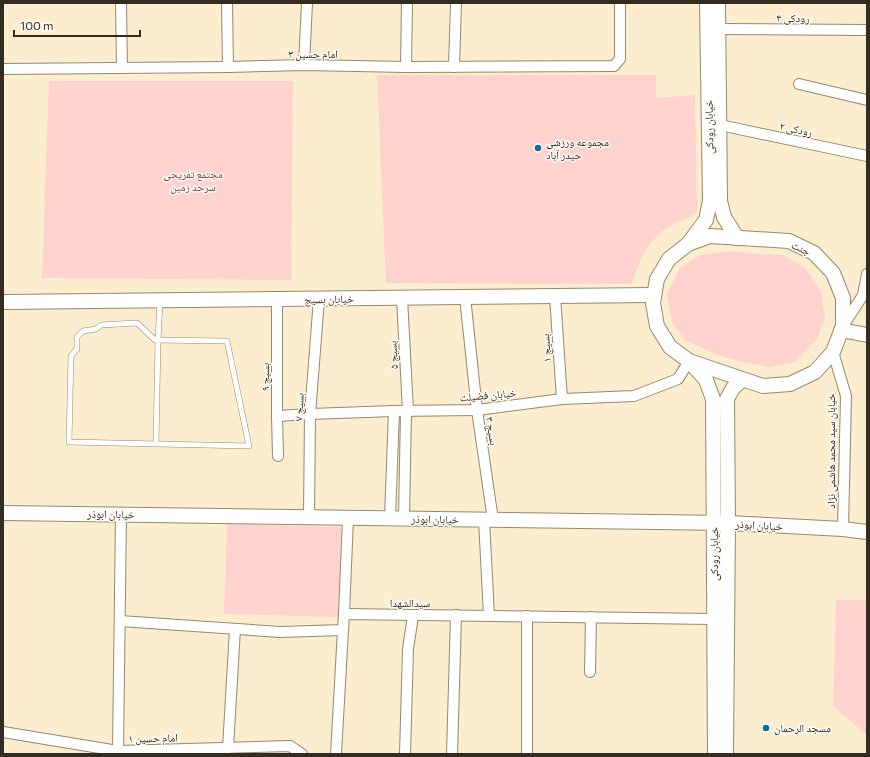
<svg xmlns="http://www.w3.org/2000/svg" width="870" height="757" font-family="Commissioner,'Noto Naskh Arabic',sans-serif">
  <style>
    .green { fill: #fed2ce }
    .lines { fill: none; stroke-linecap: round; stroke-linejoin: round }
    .lane-casing { stroke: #95886c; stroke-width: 6 }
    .street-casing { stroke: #95886c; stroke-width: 12 }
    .secondary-casing { stroke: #95886c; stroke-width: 16 }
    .lane { stroke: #fff; stroke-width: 5 }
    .street { stroke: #fff; stroke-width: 10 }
    .secondary { stroke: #fff; stroke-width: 14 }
    .poi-dot { fill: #086f9c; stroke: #fffcf6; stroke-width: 1.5 }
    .labels { text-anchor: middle; stroke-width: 3; stroke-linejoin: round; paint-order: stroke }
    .street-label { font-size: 11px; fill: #332d21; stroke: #fffcf6 }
    .poi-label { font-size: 11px; fill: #332d21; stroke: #fffcf6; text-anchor: start }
    .park-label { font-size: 11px; fill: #8b3935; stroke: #fffcf6 }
  </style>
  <rect width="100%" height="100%" fill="#fcedcf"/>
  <g class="green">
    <path d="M377 75H656V98L695 95 697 211C691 218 681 220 673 224 649 238 639 258 632 284L386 283Z"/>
    <polygon points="49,81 293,81 291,280 42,278"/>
    <polygon points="730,251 757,254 783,255 805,268 821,291 825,318 817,339 795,362 769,367 738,361 718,355 686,341 672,322 667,294 680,268 700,255"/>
    <polygon points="227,524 341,527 338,617 224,614"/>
    <polygon points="836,600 867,600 867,735 833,706"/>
  </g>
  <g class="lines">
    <g class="lane-casing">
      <g id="lane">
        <polygon points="137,323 155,340 227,341 249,446 69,442 71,356 77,349 77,337 83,331 96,329 101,325"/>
        <polyline points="156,443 158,340 160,301"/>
      </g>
    </g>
    <g class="street-casing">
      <g id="street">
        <polyline points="121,3 122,68"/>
        <polyline points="227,3 228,67"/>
        <polyline points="718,29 867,30"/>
        <polyline points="304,65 307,3"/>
        <polyline points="406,67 407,3"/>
        <polyline points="454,67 456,3"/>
        <polyline points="3,69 228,67 304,65 406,67 614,66 620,59 620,3"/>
        <polyline points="799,84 867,100"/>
        <polyline points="720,125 867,156"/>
        <polyline points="555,296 562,399"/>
        <polyline points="465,297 477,410 493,520"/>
        <polyline points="402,298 408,411"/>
        <polyline points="277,299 277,416 278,456"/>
        <polyline points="843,326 863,295 867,274"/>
        <polyline points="833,352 846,396 843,529"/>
        <polyline points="277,416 310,414 394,411 477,410 562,399 634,396 678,379 689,361"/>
        <polyline points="309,517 310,414 319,299"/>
        <polyline points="390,518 394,411"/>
        <polyline points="404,518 406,411"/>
        <polyline points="484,520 489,616"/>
        <polyline points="344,614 348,518"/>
        <polyline points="120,621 280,632 343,630 344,614 714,619"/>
        <polyline points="590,672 591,617"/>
        <polyline points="3,732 118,751 290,746 302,754"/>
        <polyline points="228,748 235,629"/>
        <polyline points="118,751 121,514"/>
        <polyline points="336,754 343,630"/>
        <polyline points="405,754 408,649 413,616"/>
        <polyline points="452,754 456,615"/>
        <polyline points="527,754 527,616"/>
      </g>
    </g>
    <g class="secondary-casing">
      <g id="secondary">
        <polyline points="718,3 720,201 724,217 737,238"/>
        <polyline points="688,244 706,220 710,201 707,3"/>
        <polyline points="3,302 654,295"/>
        <polyline points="841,330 867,335"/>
        <polyline points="689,361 763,386 790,384 815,372 833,352 843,326 843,298 833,273 814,253 789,241 710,236 688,244 669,259 657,279 653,303 657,326 670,347 689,361 706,380 713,399 715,754"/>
        <polyline points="3,513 728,523 843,529 867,532"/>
        <polyline points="726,754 728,523 727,399 733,388 742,380"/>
      </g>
    </g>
    <use href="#lane" class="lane"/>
    <use href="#street" class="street"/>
    <use href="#secondary" class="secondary"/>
  </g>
  <g class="poi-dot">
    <circle cx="538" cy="148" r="4"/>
    <circle cx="766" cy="728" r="4"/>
  </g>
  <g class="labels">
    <g class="street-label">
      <text transform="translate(793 18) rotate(1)" y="4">رودکی ۴</text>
      <text x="313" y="58">امام حسین ۳</text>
      <text transform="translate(709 127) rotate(-91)" y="4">خیابان رودکی</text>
      <text transform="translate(796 129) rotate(12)" y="4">رودکی ۲</text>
      <text transform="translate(801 248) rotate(25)" y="4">جنت</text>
      <text transform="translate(329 299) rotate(-1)" y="4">خیابان بسیج</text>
      <text transform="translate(546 348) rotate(-94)" y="4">بسیج ۱</text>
      <text transform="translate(393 355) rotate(-93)" y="4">بسیج ۵</text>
      <text transform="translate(265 377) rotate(-90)" y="4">بسیج ۹</text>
      <text transform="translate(488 395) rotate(-5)" y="4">خیابان فضیلت</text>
      <text transform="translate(299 407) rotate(-87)" y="4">بسیج ۷</text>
      <text transform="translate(492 431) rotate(81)" y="4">بسیج ۳</text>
      <text transform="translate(831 451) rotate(-90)" y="4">خیابان سید محمد هاشمی نژاد</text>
      <text transform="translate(111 514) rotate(1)" y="4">خیابان ابوذر</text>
      <text transform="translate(435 519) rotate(1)" y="4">خیابان ابوذر</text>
      <text transform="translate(759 525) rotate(3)" y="4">خیابان ابوذر</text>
      <text transform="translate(714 554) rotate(-90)" y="4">خیابان رودکی</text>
      <text x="410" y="607">سیدالشهدا</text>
      <text transform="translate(153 738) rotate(-1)" y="4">امام حسین ۱</text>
    </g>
    <g class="poi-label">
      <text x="546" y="146">مجموعه ورزشی<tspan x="546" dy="13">حیدر آباد</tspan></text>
      <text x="774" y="732">مسجد الرحمان</text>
    </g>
    <g class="park-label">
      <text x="193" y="178">مجتمع تفریحی<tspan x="193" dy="13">سرحد زمین</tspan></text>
    </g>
  </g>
  <rect width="870" height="757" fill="none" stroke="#332d21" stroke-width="8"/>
  <path d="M14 30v6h126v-6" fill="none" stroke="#332d21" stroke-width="2"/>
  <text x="20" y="30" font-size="12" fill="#332d21" stroke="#fffcf6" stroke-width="3" paint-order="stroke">100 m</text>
</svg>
